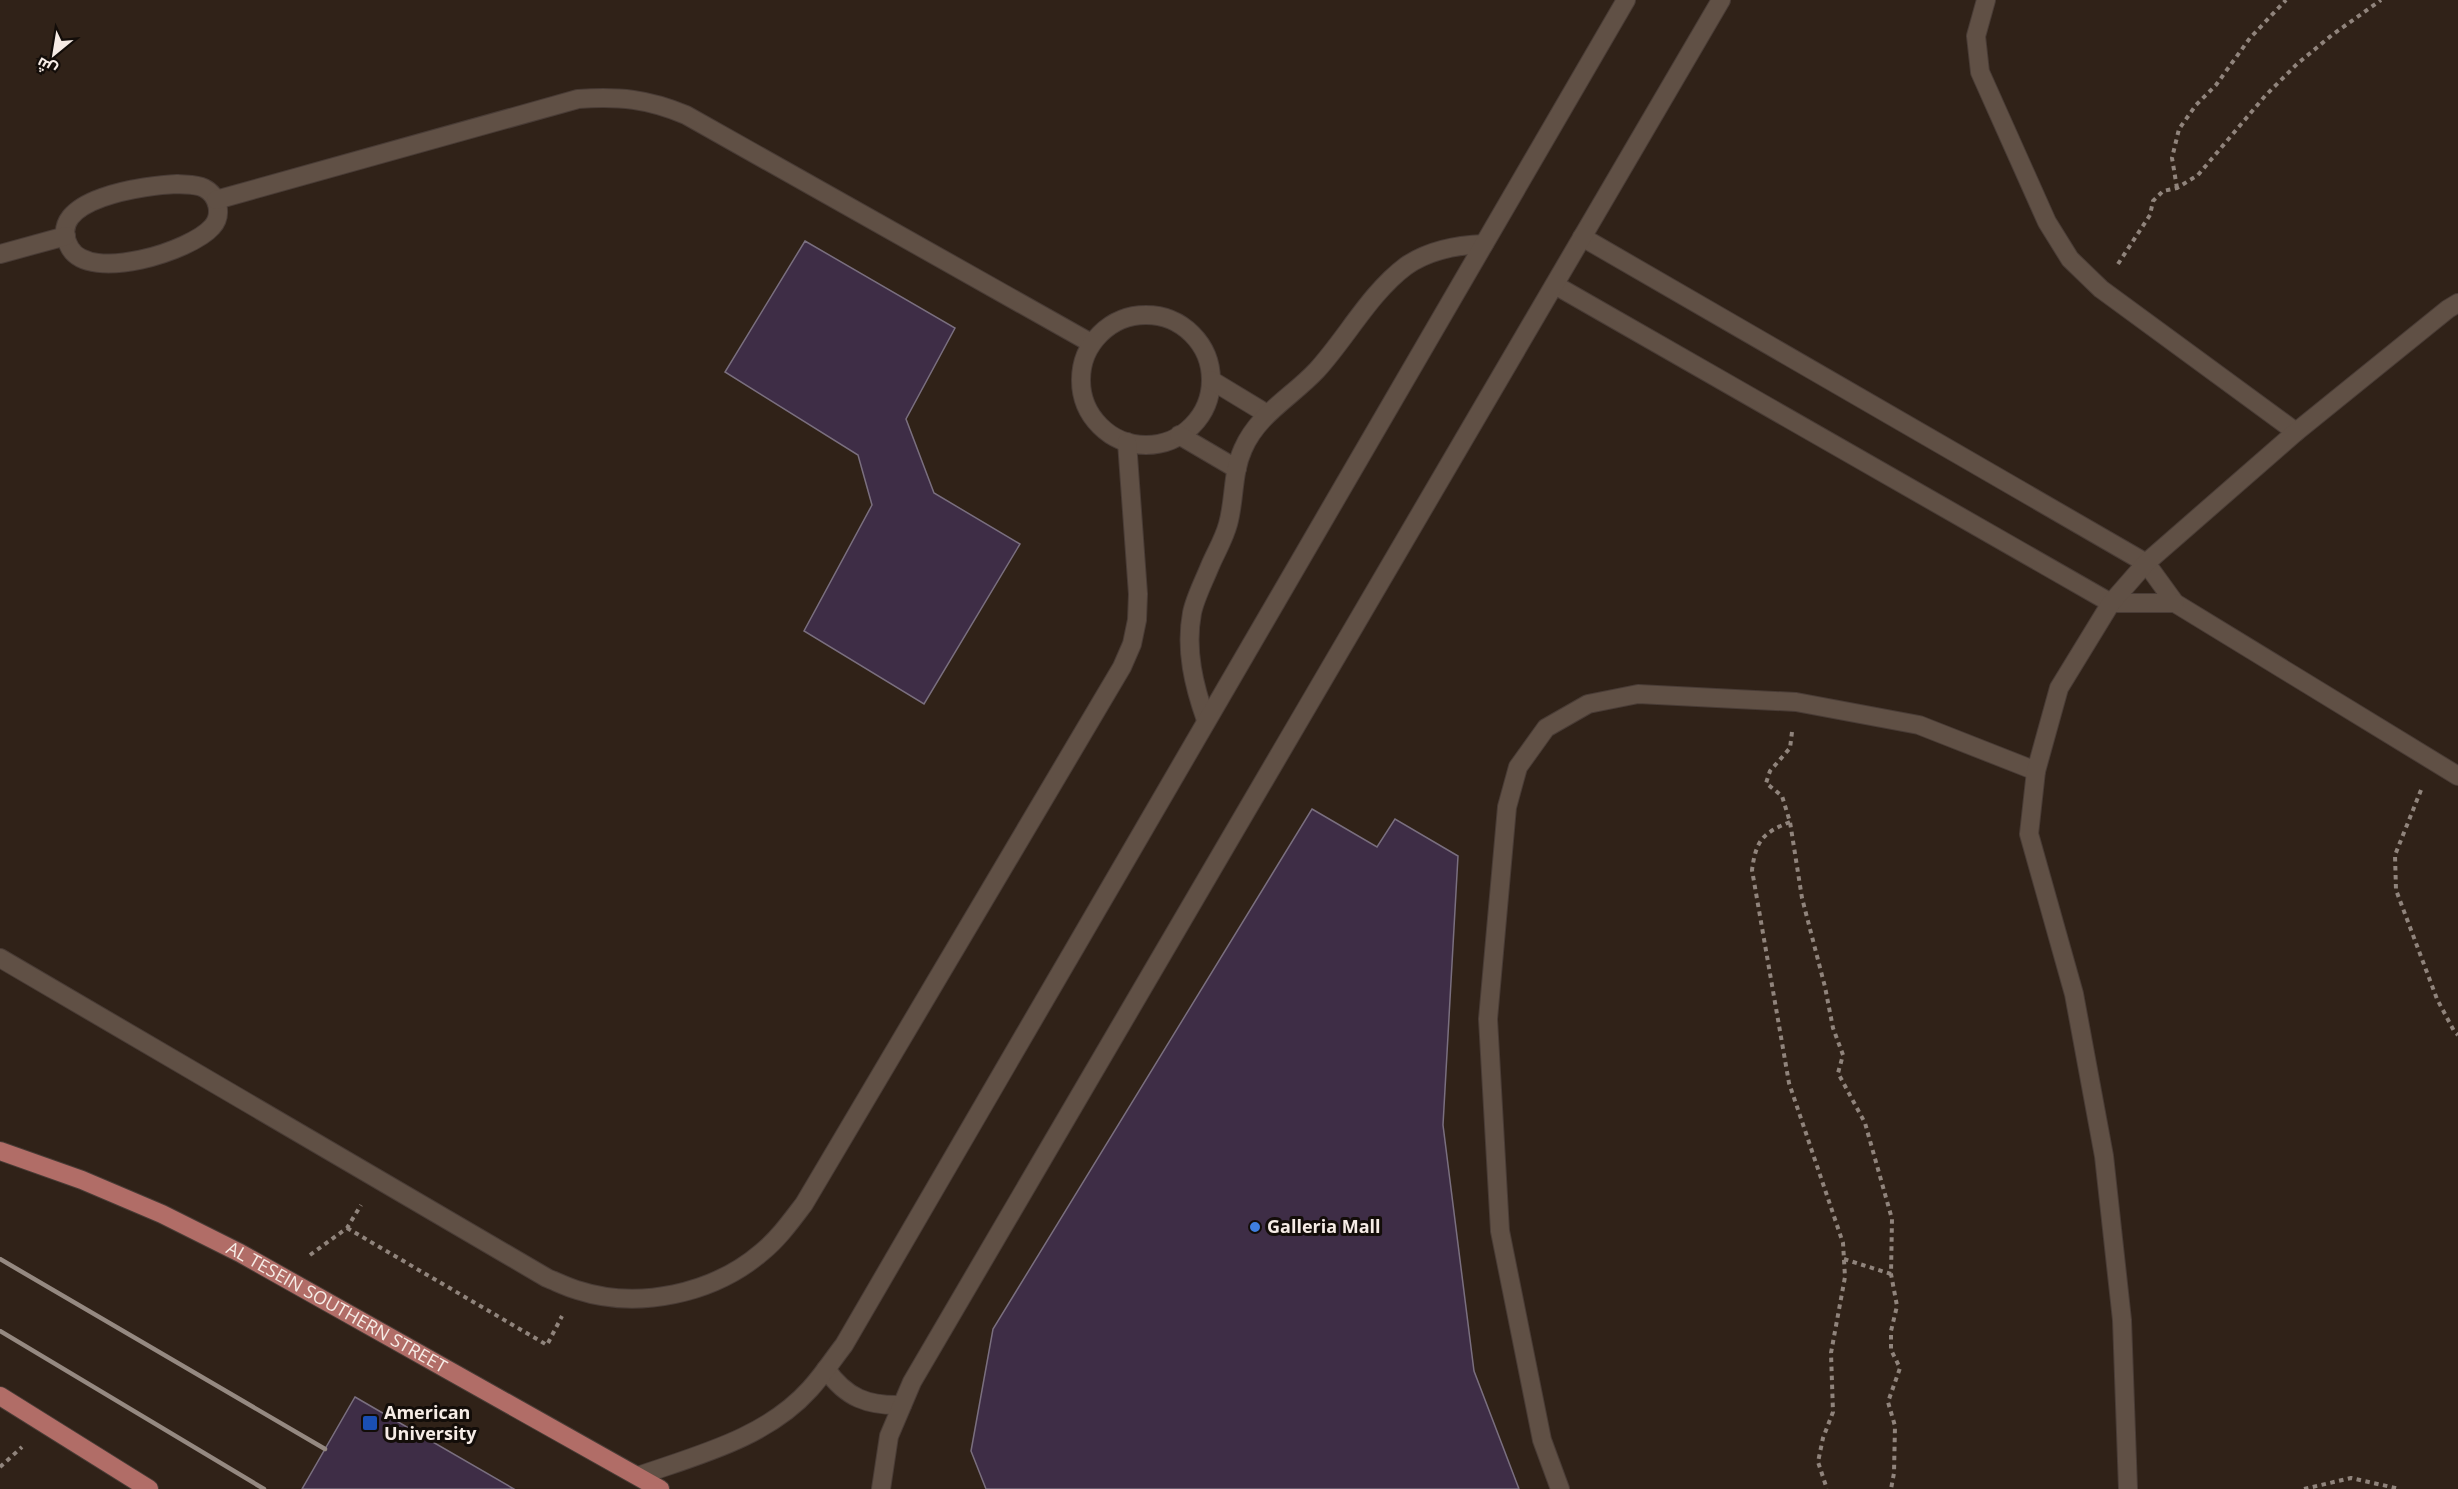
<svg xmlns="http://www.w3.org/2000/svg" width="2458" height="1489" font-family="'Open Sans',Cairo,sans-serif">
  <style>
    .building { fill: #3e2d46; stroke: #7a6f7f; stroke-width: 1.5 }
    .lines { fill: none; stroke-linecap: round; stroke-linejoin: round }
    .lane-casing { stroke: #493c36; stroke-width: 20 }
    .street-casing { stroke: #493c36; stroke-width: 20 }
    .secondary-casing { stroke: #493c36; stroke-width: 20 }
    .primary-casing { stroke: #493c36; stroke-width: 20 }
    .path { stroke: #90847c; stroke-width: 4; stroke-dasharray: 4.5 4.5; stroke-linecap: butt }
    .lane { stroke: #605045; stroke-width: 18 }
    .street { stroke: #605045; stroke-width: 18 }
    .secondary { stroke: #605045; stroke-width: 18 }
    .primary { stroke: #b16d67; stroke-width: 18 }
    .rail { stroke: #958981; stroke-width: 4.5 }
    .shop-dot { fill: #3f7fe0; stroke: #130d09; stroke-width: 2 }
    .transit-dot { fill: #1a4fb4; stroke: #130d09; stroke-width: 2 }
    .labels { text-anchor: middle; stroke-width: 6; stroke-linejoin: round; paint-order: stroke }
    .poi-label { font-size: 18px; font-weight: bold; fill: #f6ece6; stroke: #130d09; text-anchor: start }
    .street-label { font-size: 18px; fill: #f6ece6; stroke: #130d09 }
  </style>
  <rect width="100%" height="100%" fill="#302218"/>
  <g class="building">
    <polygon points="805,241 955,328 906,419 934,493 1020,544 924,704 804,631 872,505 858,455 725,372"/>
    <polygon points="1312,809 1377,847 1395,819 1458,856 1443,1125 1474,1371 1519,1489 986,1489 971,1451 993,1329"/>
    <polygon points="355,1397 514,1489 302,1489"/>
  </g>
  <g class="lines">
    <g class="lane-casing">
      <g id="lane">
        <polyline points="2146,563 2175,603 2458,776"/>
        <polyline points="2111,603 2175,603"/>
      </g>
    </g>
    <g class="street-casing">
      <g id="street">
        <polyline points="1986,0 1976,36 1980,72 2047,222 2070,259 2101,289 2296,432"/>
        <path d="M177 184C186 185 196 184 204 188 218 195 223 215 212 227 191 251 90 283 70 248 41 198 149 185 177 184Z"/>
        <path d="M216 200 578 99C619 96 648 99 686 115L1091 343"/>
        <polyline points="1582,237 2146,563"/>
        <polyline points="0,254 66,236"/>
        <polyline points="1555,285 2111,603"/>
        <circle cx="1146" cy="380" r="65"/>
        <polyline points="1211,380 1267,414"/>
        <polyline points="1179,435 1237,469"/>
        <path d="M1206 720C1194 686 1185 650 1192 613 1195 598 1204 581 1210 566 1216 552 1224 539 1228 524 1235 499 1232 473 1243 449 1258 414 1292 397 1317 370 1347 337 1370 293 1406 266 1429 250 1456 245 1484 244"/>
        <path d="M0 958 547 1278C557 1282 567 1287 577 1290 638 1310 713 1294 762 1252 779 1238 791 1221 804 1204L1122 667 1132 644 1137 620 1138 594 1127 442"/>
        <path d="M826 1369C846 1398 868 1406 902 1405"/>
        <polyline points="1560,1489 1542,1440 1500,1231 1488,1019 1507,807 1518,767 1546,728 1588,704 1638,694 1796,702 1919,725 2036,771"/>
        <polyline points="2128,1489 2122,1320 2104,1156 2074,994 2029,834 2036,771 2059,688 2111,603 2146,563 2296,432 2448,309 2458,303"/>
      </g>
    </g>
    <g class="secondary-casing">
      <g id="secondary">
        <path d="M638 1476C698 1455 766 1438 810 1389 823 1375 833 1359 844 1345L1626 0"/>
        <polyline points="881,1489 889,1436 912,1382 1721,0"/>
      </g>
    </g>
    <g class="primary-casing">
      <g id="primary">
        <path id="s1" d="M0 1151 82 1180 162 1214 240 1253 660 1489"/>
        <polyline points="0,1396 149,1489"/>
      </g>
    </g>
    <g class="path">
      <polyline points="2177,188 2172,158 2179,129 2196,105 2216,85 2250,38 2286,0"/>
      <polyline points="2118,264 2150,215 2153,201 2163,191 2177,188 2198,175 2265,96 2297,64 2332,35 2381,0"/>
      <polyline points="1792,732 1790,748 1770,771 1766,783 1782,796 1790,822 1802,898 1825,987 1833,1028 1843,1055 1838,1073 1865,1123 1892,1219 1891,1274 1897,1306 1891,1331 1891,1350 1900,1368 1888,1402 1895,1426 1894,1473 1891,1489"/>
      <polyline points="2421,790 2395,855 2396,890 2437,999 2454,1031 2458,1035"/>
      <path d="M1790 822C1762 833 1756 841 1752 870L1789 1083 1843 1243 1845 1277 1831 1353 1833 1412 1823 1438 1818 1462 1827 1489"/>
      <polyline points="347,1228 547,1345 562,1316"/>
      <polyline points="310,1255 347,1228 361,1205"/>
      <polyline points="1844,1259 1891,1274"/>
      <polyline points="0,1467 22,1447"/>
      <polyline points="2304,1489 2351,1478 2400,1489"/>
    </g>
    <use href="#lane" class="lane"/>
    <use href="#street" class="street"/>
    <use href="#secondary" class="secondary"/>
    <use href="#primary" class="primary"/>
    <g class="rail">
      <polyline points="0,1259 325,1449"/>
      <polyline points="0,1331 264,1489"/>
    </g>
  </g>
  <circle class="shop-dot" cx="1255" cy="1227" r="6"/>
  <rect class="transit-dot" x="362" y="1415" width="16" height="16" rx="3"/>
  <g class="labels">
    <g class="poi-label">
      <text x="1267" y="1233">Galleria Mall</text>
      <text x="384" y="1419">American<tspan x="384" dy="21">University</tspan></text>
    </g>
    <g class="street-label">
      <text dy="6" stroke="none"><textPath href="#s1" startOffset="372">AL TESEIN SOUTHERN STREET</textPath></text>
    </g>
  </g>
  <g transform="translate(54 54) rotate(210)" stroke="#130d09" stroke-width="4.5" paint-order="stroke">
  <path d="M0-4.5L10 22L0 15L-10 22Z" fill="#f6ece6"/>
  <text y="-9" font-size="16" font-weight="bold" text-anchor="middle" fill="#f6ece6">ش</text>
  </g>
</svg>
